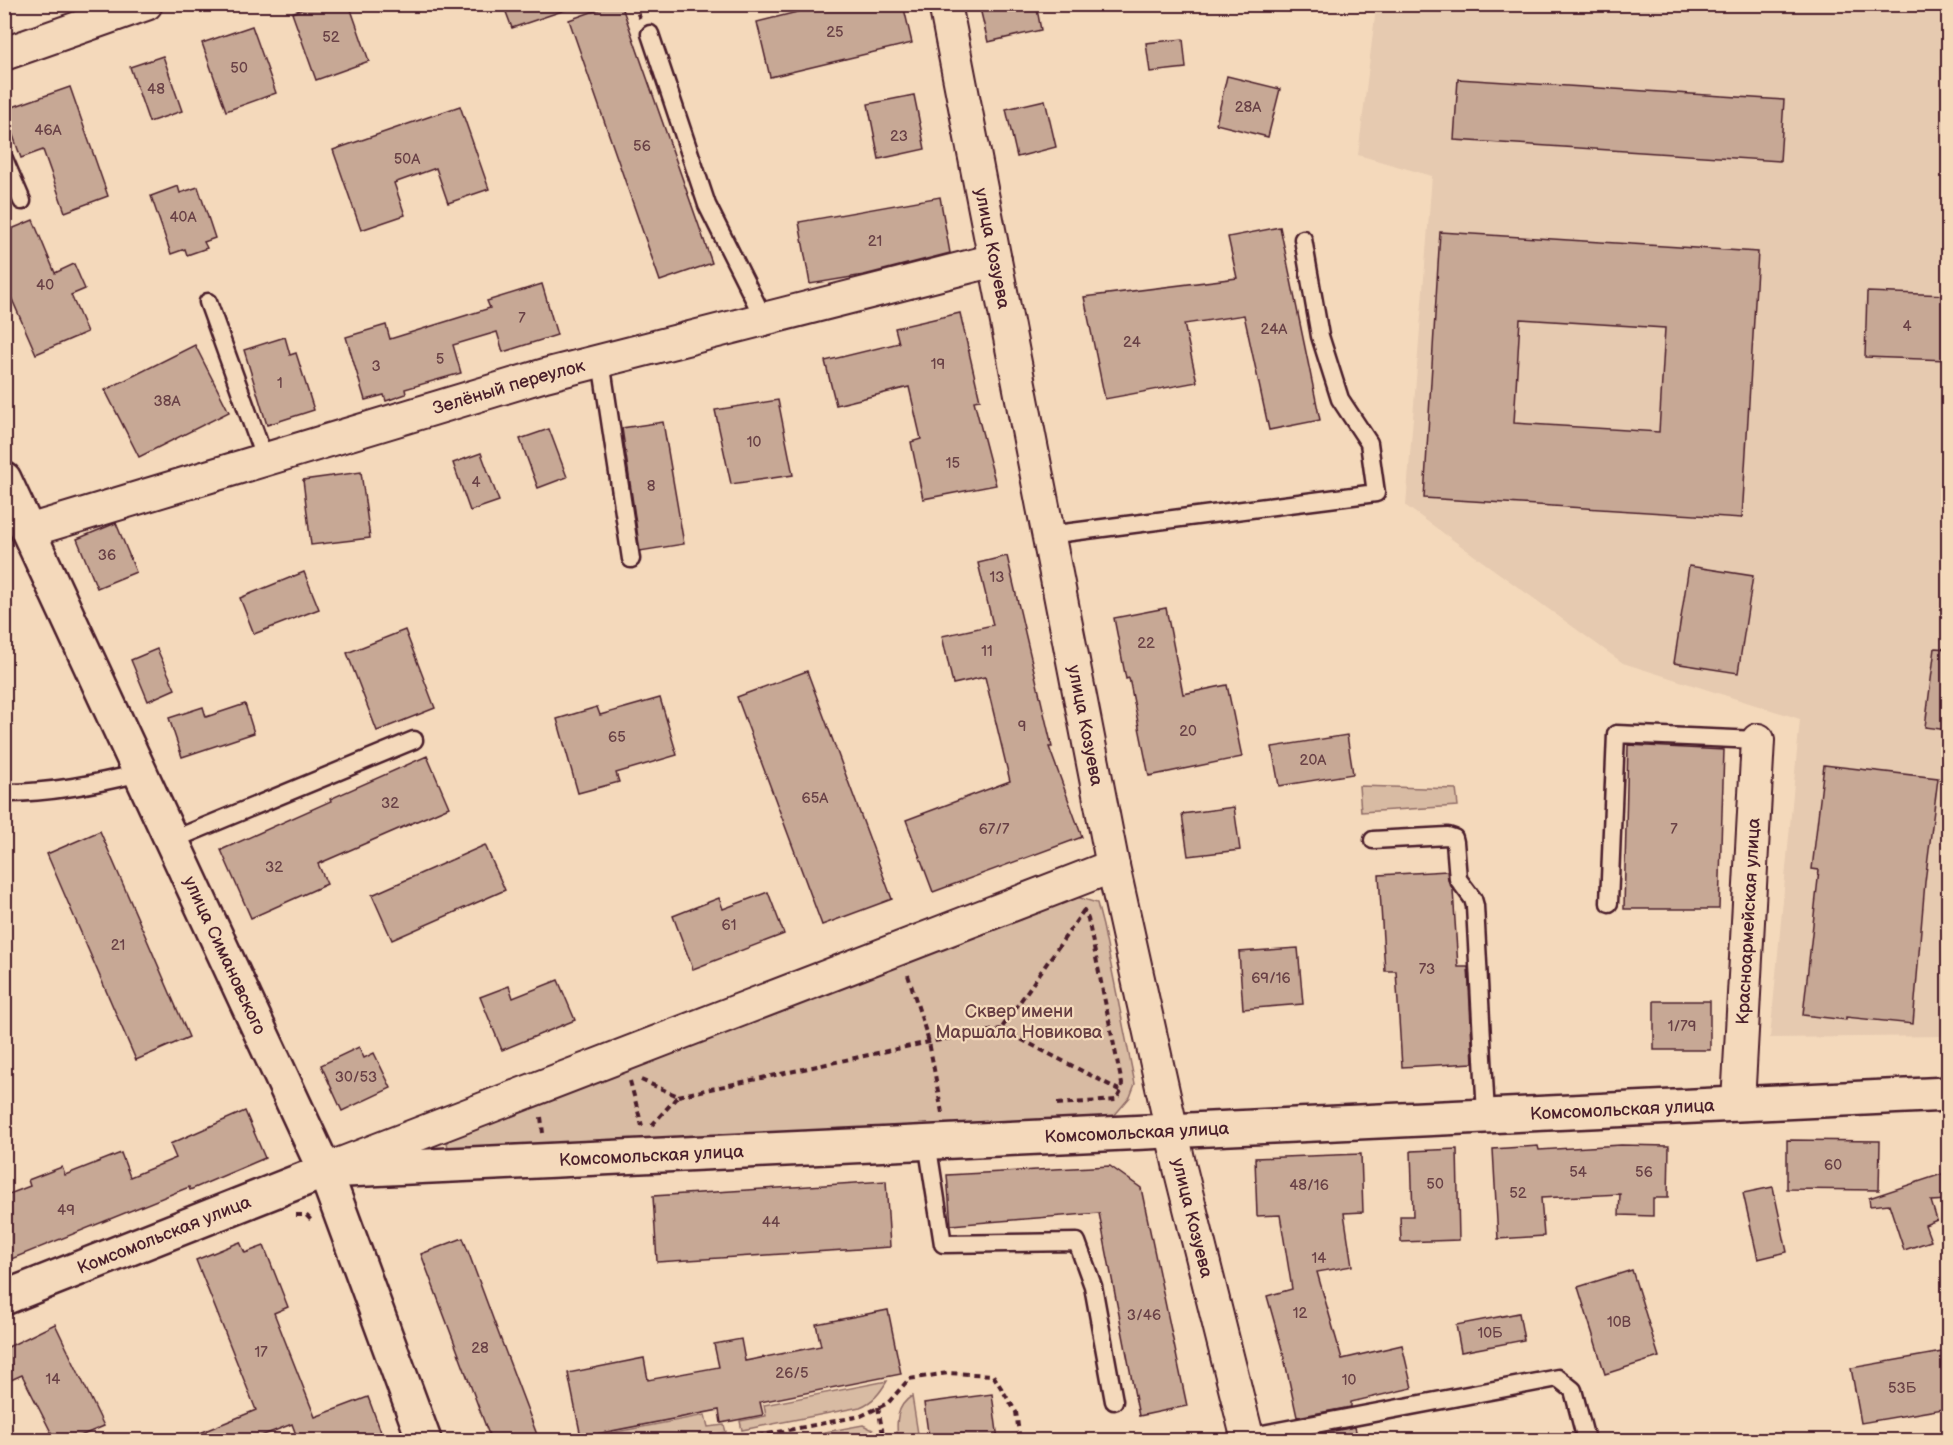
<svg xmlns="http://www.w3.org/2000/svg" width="1953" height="1445" font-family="'Balsamiq Sans',sans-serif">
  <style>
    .built { fill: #e6cab0 }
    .green { fill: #d8bba3; stroke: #916d67; stroke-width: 1.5 }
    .building { fill: #c7a895; stroke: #4a1f2b; stroke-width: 1.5; fill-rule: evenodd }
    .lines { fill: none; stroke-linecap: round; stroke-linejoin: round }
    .service-casing { stroke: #4a1f2b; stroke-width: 21 }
    .minor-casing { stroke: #4a1f2b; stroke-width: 36 }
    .tertiary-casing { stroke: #4a1f2b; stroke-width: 38 }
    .path { stroke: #4a1f2b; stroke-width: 4; stroke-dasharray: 6 4.5; stroke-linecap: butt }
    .service { stroke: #f4d9bb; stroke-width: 16 }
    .minor { stroke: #f4d9bb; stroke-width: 32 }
    .tertiary { stroke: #f4d9bb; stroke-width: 33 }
    .labels { text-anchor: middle; stroke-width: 4.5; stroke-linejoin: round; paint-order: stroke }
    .number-label { font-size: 15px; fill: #694146 }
    .street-label { font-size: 18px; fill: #4a1f2b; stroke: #f4d9bb }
    .park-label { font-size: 18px; fill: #663e43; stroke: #f4d9bb }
  </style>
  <rect width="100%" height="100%" fill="#f4d9bb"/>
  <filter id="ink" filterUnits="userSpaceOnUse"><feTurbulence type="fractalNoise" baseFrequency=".0167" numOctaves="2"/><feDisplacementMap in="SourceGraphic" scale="12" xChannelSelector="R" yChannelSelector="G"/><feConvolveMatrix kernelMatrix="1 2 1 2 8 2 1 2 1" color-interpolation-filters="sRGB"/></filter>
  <g filter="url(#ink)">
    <polygon class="built" points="1407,4 1948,5 1948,1036 1770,1038 1800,719 1623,663 1406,506 1432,176 1358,155 1376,8"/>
    <g class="green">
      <polygon points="1359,786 1456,789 1458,806 1361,812"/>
      <polygon points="1061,897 1077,897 1097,903 1103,926 1135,1084 1130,1097 1113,1117 450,1157 445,1133"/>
      <path d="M887 1381C880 1393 873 1402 860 1407L742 1430 740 1421 766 1416 764 1405Z"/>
      <path d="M912 1396 919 1440H898C896 1422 896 1406 912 1396Z"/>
      <polygon points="705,1415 708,1427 724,1425 726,1432 684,1440 575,1440"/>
      <polygon points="863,1425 873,1430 877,1440 782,1440"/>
    </g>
    <g class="building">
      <polygon points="315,4 349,4 369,61 316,80 292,13"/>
      <polygon points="503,4 570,4 571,8 512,28"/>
      <polygon points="614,4 621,4 712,263 660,281 569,20"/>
      <polygon points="829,4 903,4 912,43 770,77 757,22"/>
      <polygon points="979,4 1036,4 1041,30 988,42"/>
      <polygon points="252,26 276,93 226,111 202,43"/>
      <polygon points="1183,39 1186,68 1150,72 1146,43"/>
      <polygon points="163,56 182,111 149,122 130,67"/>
      <polygon points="1227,76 1280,89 1268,137 1216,124"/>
      <polygon points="1458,79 1784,100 1780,161 1454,140"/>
      <polygon points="70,87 108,196 65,212 43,150 21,158 4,110"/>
      <polygon points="914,95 925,149 879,159 868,104"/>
      <polygon points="1045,100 1056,147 1017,157 1006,109"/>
      <polygon points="460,106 489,189 448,203 436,168 394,183 405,215 361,230 333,150"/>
      <polygon points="178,186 180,193 198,187 215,238 204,242 207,248 187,255 185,249 171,254 151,196"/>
      <polygon points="940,197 950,253 864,275 810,284 799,222"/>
      <polygon points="33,220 55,273 74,264 85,289 71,295 87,332 36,354 4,281 4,232"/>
      <polygon points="1280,227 1320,420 1269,430 1244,315 1184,324 1197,382 1105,399 1084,297 1237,278 1228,237"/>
      <path d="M1440 232 1758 252 1742 518 1424 498ZM1520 319 1665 328 1659 432 1514 423Z"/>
      <polygon points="542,284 557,335 503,352 497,332 453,345 461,373 405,389 406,394 386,401 384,395 365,400 346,337 386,325 390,339 490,308 487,301"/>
      <polygon points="1867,292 1948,295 1948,360 1865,357"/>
      <polygon points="960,313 980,400 974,401 996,485 923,499 911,442 921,439 909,387 836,405 825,361 899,343 895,328"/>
      <polygon points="285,337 290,355 296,353 314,410 267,425 244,350"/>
      <polygon points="195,345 229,412 139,457 105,390"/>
      <polygon points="778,400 793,475 731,484 715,410"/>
      <polygon points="663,422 684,544 640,551 622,428"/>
      <polygon points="549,429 567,477 538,488 520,439"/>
      <polygon points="481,453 499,501 470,511 453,463"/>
      <polygon points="361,472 370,538 311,545 303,480"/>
      <polygon points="116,523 136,572 97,588 77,539"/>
      <polygon points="1007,556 1052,747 1049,747 1082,837 933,892 906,820 1010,781 985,677 953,684 942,636 993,625 978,563"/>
      <polygon points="1689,566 1753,576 1738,673 1674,663"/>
      <polygon points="304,572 319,609 254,634 240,598"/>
      <polygon points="1166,608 1183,694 1227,685 1242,757 1149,776 1129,678 1126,679 1114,618"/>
      <polygon points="405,630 435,708 377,731 347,653"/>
      <polygon points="1935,648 1948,649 1948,730 1925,727"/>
      <polygon points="157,649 175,689 148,701 131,660"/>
      <polygon points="807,671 892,899 822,925 737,697"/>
      <polygon points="660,698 677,755 616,773 619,782 578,793 557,719 597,707 600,715"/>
      <polygon points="245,704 254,733 182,757 169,718 203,707 206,717"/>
      <polygon points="1347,735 1353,774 1279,786 1272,747"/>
      <polygon points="1628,745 1724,750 1719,909 1624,909"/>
      <polygon points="427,756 449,807 318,864 327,884 251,918 221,850 331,801 330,799"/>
      <polygon points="1824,765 1938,778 1925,882 1913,1024 1846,1017 1846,1020 1803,1015 1819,870 1812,869"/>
      <polygon points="1234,807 1240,850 1188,856 1182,814"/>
      <polygon points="100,831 189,1037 136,1060 47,854"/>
      <polygon points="485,845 505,890 392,940 372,895"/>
      <polygon points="1447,871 1448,880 1453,890 1458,967 1468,967 1473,1063 1402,1067 1396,971 1385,971 1379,875"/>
      <polygon points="768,892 784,934 693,969 673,916 719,898 723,909"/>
      <polygon points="1298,948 1303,1004 1243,1009 1239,952"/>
      <polygon points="558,980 575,1020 502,1050 480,997 509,986 513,998"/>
      <rect x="1654" y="1001" width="56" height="49"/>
      <polygon points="359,1047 364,1058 374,1053 391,1088 342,1111 321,1065"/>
      <polygon points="245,1111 265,1158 190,1190 189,1187 4,1262 4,1196 30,1186 28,1180 62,1167 65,1175 121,1153 130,1177 176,1158 170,1144"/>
      <polygon points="1787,1140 1880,1141 1879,1190 1787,1189"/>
      <polygon points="1621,1145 1669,1146 1668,1198 1653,1198 1653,1216 1619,1215 1620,1194 1541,1198 1544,1236 1498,1239 1493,1149 1538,1146 1539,1150"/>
      <polygon points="1457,1149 1459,1240 1401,1242 1400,1216 1413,1216 1411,1151"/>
      <polygon points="1361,1154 1363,1212 1344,1213 1352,1266 1317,1272 1342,1359 1402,1345 1412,1388 1351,1402 1351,1407 1297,1417 1283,1353 1267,1296 1292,1289 1280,1215 1257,1216 1255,1158"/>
      <polygon points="1110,1166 1141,1188 1187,1406 1139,1416 1099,1213 951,1225 947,1175"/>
      <polygon points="1948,1172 1948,1200 1931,1201 1937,1220 1925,1225 1931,1241 1904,1250 1889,1204 1870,1206 1869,1198"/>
      <polygon points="886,1181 890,1247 657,1262 653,1196"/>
      <polygon points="1773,1187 1787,1252 1758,1259 1743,1193"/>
      <polygon points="463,1238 495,1324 539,1440 491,1440 421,1254"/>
      <polygon points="240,1242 245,1253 264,1246 288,1307 274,1313 315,1417 368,1397 384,1440 298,1440 292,1424 251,1440 183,1440 256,1410 196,1260"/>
      <polygon points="1632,1270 1659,1357 1605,1374 1578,1287"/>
      <polygon points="888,1310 901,1374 760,1402 763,1415 721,1423 719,1410 581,1437 568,1373 644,1358 648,1380 719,1367 714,1344 741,1339 745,1361 821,1346 816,1324"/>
      <polygon points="1519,1313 1524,1340 1461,1352 1456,1325"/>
      <polygon points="55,1324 104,1426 71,1440 55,1440 22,1375 4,1383 4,1349"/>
      <polygon points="1948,1351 1948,1408 1861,1423 1851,1368"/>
      <polygon points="992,1394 998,1440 929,1440 924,1403"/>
      <polygon points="1355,1427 1358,1440 1302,1440 1302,1437"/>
    </g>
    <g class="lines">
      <g class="service-casing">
        <g id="service">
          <polyline points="650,34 707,205 764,319"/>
          <polyline points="4,159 22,201"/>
          <polyline points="208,302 265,460"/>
          <polyline points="601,361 631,559"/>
          <polyline points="1048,535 1376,493 1369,443 1340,399 1320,336 1303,239"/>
          <path d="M4 793C50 793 95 784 140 773"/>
          <polyline points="1373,840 1448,836 1454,838 1455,842 1458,879 1473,899 1475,906 1486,1115"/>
          <polyline points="170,841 414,740"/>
          <polyline points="1609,903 1616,734 1758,740"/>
          <polyline points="927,1142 943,1244 1077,1242 1093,1286 1114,1401"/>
          <polyline points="1247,1437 1558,1378 1573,1390 1586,1440"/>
        </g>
      </g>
      <g class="minor-casing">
        <g id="minor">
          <path id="s1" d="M945 4 1113 866 1180 1168 1248 1440"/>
          <polyline points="4,54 146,4"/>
          <path id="s2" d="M28 531 545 375 995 260"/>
          <path id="s3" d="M1738 1103 1758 740"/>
          <polyline points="333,1167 1113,866"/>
        </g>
      </g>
      <g class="tertiary-casing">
        <g id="tertiary">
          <path id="s4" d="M4 479 325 1171 424 1440"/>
          <path id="s5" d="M4 1298 325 1171 1948 1094"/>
        </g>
      </g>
      <g class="path">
        <polyline points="633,4 640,18"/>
        <polyline points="1084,910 1001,1029 1121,1091"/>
        <polyline points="908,975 929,1042 942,1113"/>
        <polyline points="641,1080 678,1096 652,1125"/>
        <polyline points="630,1081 642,1126"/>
        <polyline points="678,1096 929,1042 1001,1029"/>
        <polyline points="1057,1104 1116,1100 1121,1091 1122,1084 1088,919 1084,910 1083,910"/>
        <polyline points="541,1117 543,1133"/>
        <polyline points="296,1215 306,1215 311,1220"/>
        <polyline points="878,1407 884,1440"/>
        <polyline points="737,1440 861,1416 888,1403 909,1379 948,1373 993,1375 1016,1412 1020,1440"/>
      </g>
      <use href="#service" class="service"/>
      <use href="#minor" class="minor"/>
      <use href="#tertiary" class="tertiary"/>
    </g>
  </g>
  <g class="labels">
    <g class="number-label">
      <text x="835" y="37">25</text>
      <text x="331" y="42">52</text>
      <text x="239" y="73">50</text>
      <text x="156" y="94">48</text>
      <text x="1248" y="112">28А</text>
      <text x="48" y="135">46А</text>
      <text x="899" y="141">23</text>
      <text x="642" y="151">56</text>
      <text x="407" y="164">50А</text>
      <text x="183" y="222">40А</text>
      <text x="875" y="246">21</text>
      <text x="45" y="290">40</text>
      <text x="522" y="323">7</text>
      <text x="1907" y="331">4</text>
      <text x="1274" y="334">24А</text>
      <text x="1132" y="347">24</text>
      <text x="440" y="364">5</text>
      <text x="938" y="369">19</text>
      <text x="376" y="371">3</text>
      <text x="280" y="388">1</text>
      <text x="167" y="406">38А</text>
      <text x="754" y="447">10</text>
      <text x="953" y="468">15</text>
      <text x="476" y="487">4</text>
      <text x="651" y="491">8</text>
      <text x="107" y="560">36</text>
      <text x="997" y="582">13</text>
      <text x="1146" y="648">22</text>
      <text x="987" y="656">11</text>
      <text x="1022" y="731">9</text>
      <text x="1188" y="736">20</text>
      <text x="617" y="742">65</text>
      <text x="1313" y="765">20А</text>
      <text x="815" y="803">65А</text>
      <text x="390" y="808">32</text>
      <text x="994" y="834">67/7</text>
      <text x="1674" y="834">7</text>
      <text x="274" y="872">32</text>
      <text x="729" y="930">61</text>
      <text x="118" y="950">21</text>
      <text x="1427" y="974">73</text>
      <text x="1271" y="983">69/16</text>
      <text x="1682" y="1031">1/79</text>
      <text x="356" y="1082">30/53</text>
      <text x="1833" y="1170">60</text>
      <text x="1578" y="1177">54</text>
      <text x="1644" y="1177">56</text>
      <text x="1435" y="1189">50</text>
      <text x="1309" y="1190">48/16</text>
      <text x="1518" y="1198">52</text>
      <text x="66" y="1215">49</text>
      <text x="771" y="1227">44</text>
      <text x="1319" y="1263">14</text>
      <text x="1300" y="1318">12</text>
      <text x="1144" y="1320">3/46</text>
      <text x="1619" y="1327">10В</text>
      <text x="1490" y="1338">10Б</text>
      <text x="480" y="1353">28</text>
      <text x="261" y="1357">17</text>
      <text x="792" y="1378">26/5</text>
      <text x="53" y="1384">14</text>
      <text x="1349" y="1385">10</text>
      <text x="1902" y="1393">53Б</text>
    </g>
    <g class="street-label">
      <text dy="6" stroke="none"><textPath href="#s1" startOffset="249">улица Козуева</textPath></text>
      <text dy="6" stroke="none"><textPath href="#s2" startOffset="502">Зелёный переулок</textPath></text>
      <text dy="6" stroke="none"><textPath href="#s1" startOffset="735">улица Козуева</textPath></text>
      <text dy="6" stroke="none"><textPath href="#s3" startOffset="182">Красноармейская улица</textPath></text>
      <text dy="6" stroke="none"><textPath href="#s4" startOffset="525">улица Симановского</textPath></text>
      <text dy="6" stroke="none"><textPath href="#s5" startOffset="1644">Комсомольская улица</textPath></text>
      <text dy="6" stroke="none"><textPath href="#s5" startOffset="1158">Комсомольская улица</textPath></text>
      <text dy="6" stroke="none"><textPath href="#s5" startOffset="672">Комсомольская улица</textPath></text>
      <text dy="6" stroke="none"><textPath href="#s1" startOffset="1239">улица Козуева</textPath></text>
      <text dy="6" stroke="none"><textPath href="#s5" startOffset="172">Комсомольская улица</textPath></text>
    </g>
    <g class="park-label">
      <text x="1019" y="1017">Сквер имени<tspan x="1019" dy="21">Маршала Новикова</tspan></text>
    </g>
  </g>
  <rect width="1953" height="1445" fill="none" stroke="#f4d9bb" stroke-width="24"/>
  <rect x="12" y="12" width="1929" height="1421" fill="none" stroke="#4a1f2b" stroke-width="2" filter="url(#ink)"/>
</svg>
